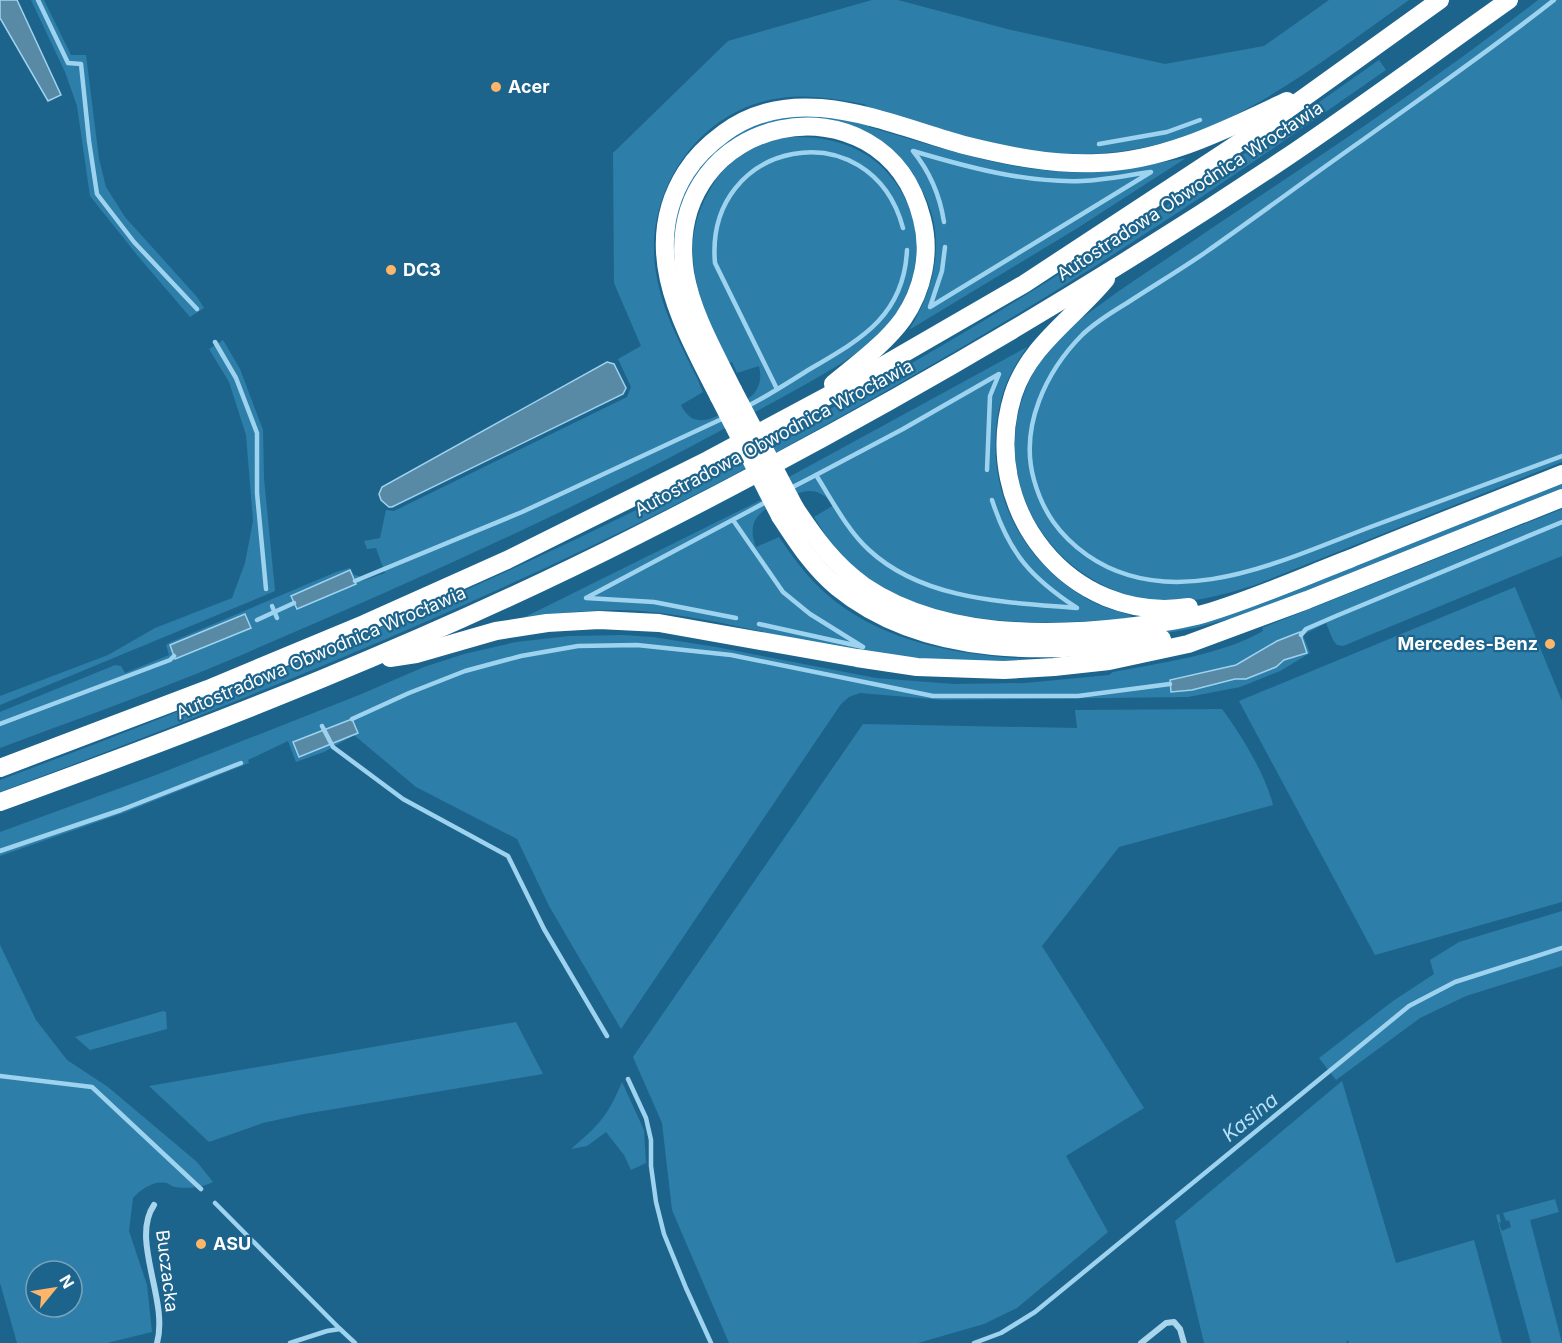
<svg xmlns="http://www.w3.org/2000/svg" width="1562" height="1343" font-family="Inter,sans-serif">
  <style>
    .green { fill: #2d7ea9; fill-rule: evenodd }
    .water { fill: #5889a5; stroke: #9ed3ef; stroke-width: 1.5 }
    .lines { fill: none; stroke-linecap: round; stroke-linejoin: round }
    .stream { stroke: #9ed3ef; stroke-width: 4.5 }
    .minor { stroke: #aad6ed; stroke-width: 6 }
    .motorway { stroke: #fff; stroke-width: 18 }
    .motorway-bridge { stroke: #fff; stroke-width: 18 }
    .poi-dot { fill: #fcb569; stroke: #1d648d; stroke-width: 2 }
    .labels { text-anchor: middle; stroke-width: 4.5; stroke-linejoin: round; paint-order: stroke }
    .poi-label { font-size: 18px; font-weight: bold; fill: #fff; stroke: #1d648d; text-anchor: start }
    .street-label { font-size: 18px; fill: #fff; stroke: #1d648d }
    .water-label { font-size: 20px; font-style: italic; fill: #b6dff4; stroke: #1d648d }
  </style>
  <rect width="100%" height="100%" fill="#1d648d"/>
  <g class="green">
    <polygon points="31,0 44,0 71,55 86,55 99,159 106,187 125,217 197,297 204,308 190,317 137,255 90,196 77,106 65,72"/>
    <path d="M872 0H898L1007 29 1165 64 1264 46 1329 0H1409C1295 80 1195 168 1046 152 984 145 924 124 865 108L866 105 863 104C835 99 809 94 781 98 701 108 646 188 655 265 659 305 679 341 696 376 699 381 700 387 703 392L681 405C694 432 716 417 734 407 743 402 752 398 757 389 761 382 761 374 759 366L737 373 732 362 729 363C704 313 677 257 704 201 711 187 718 174 730 164 747 149 771 138 793 137 833 136 871 148 895 182 929 228 921 290 882 331 859 355 829 371 799 388 763 408 727 427 690 447 539 526 382 595 225 662 151 693 75 720 0 748V712L115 665 121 666 125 673 169 655 166 645 171 642 336 572 350 568 354 575 359 576 362 581 385 573 376 548 367 549 364 541 380 538 386 510 394 511 627 397 631 387 618 359 641 346 614 283 613 153 728 41ZM350 570 356 584 291 595Z"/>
    <path d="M1538 0H1562V462L1255 585C1220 596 1181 607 1143 599 1029 574 976 447 1047 351 1061 332 1079 320 1097 307 1133 280 1172 256 1209 230 1320 156 1433 82 1538 0Z"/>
    <path d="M1379 60 1386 70C1300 130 1214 190 1125 247 1015 318 901 384 786 447 534 584 268 692 0 792V780C265 681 525 572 775 439 985 327 1185 198 1379 60Z"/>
    <path d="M813 115 869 124V127C943 148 1021 177 1099 172 1128 170 1157 163 1186 158L1076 229 909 330C943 275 949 215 903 163 896 155 887 143 876 139 868 136 857 136 849 134 827 130 806 127 785 123L692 189 675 283C674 268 670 251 672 237 677 182 721 129 776 118 788 116 801 116 813 115Z"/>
    <polygon points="223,340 240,369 263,430 264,478 275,591 0,705 0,696 108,655 155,628 232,598 245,563 253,521 246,435 229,382 209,349"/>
    <path d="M1027 347C1017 362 1007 378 1002 396 980 477 1014 557 1087 599 1101 607 1116 611 1130 615L1131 618C1040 626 937 629 860 573 847 563 836 549 824 537L826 536 814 517 834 505C816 484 803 490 781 501 759 511 746 521 756 547L779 537C792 556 805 574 822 590 885 648 972 657 1054 660 977 667 904 658 828 645 766 634 704 616 641 611 602 608 562 613 523 618L761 500 758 494Z"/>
    <polygon points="1562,482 1562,490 1298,596 1244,615 1195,628 1149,636 931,629 920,619 1140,630"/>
    <path d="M1562 509V556L1343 646 1337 645 1333 640 1326 623 1303 635 1310 653 1280 671 1240 687 1188 697 943 700 860 693 849 697 841 704 621 1029 549 906 517 839 416 787 354 735 324 752 296 762 288 741 248 760 249 763 126 812 0 856V832L156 775 359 695 424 667 464 654 516 642 569 636 623 635 653 637 716 647 876 678 954 684 1025 683 1109 675 1113 672C1159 663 1222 655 1263 631L1262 628Z"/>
    <polygon points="1515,587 1562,701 1562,902 1375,955 1239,701"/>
    <path d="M1222 709C1241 734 1266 776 1273 805L1119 847 1042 946 1144 1108 1066 1156 1108 1232 1017 1308 984 1324 918 1343H729L672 1210 662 1123 633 1057 863 724 1077 728 1075 710Z"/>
    <polygon points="1562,911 1562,966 1466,996 1420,1018 1336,1080 1319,1058 1393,1001 1434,974 1430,960 1459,942"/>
    <path d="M0 945 36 1020 67 1060 108 1087 197 1162 213 1182C204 1187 186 1189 175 1187 173 1187 169 1184 167 1183 154 1180 141 1189 133 1198L129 1231 147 1285 152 1332 107 1343H17L0 1283ZM36 1271H72V1307H36Z"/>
    <polygon points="163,1011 166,1012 167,1029 90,1050 75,1037"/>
    <polygon points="516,1022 543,1074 304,1114 263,1123 209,1142 149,1086"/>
    <polygon points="1342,1081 1396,1263 1474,1240 1502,1343 1349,1343 1348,1340 1346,1343 1204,1343 1175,1221"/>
    <path d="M622 1082 644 1130 646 1163 631 1170 624 1155 606 1132 587 1146 571 1149C600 1124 607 1117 622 1082Z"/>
    <polygon points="1555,1199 1559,1212 1530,1220 1562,1343 1531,1343 1496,1215 1499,1214 1501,1222 1499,1223 1502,1231 1511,1227 1509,1220 1506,1221 1503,1213"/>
  </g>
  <g class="water">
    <polygon points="0,0 17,0 61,95 48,101 0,18"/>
    <polygon points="607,362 614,364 626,388 623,394 392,507 389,507 381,500 379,494 382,487"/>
    <polygon points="350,570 356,584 297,609 291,596"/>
    <polygon points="245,614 251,628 175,659 170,645"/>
    <polygon points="1300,632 1307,653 1284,660 1276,667 1246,679 1235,679 1192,690 1171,692 1170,680 1236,665 1277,641"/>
    <polygon points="352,719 358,733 299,757 293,742"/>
  </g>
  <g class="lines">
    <g class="stream">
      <polyline points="38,0 68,63 81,64 89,141 97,194 134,242 197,309"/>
      <path d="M1554 0C1492 49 1428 93 1364 139 1311 176 1259 215 1206 252 1180 270 1153 286 1127 303 1112 312 1096 322 1083 334 1046 371 1019 427 1034 480 1043 512 1059 535 1087 555 1174 616 1285 559 1373 526 1436 503 1499 479 1562 456"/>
      <polyline points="1099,144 1167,132 1200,120"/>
      <path d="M944 222C940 196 930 172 913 151 967 167 1025 183 1082 181 1105 180 1128 175 1151 172L930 307 942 271 945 247"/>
      <polyline points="215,342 236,378 257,433 257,493 266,589"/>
      <path d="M777 389 715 263C704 139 871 108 903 228"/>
      <path d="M746 407C768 396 789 382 810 369 861 339 904 316 907 250"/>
      <path d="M987 470 990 396 999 374 903 429 816 475C832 500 847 530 869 550 924 601 1007 602 1077 608 1031 578 1009 553 992 500"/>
      <polyline points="789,489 816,475"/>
      <polyline points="733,520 783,592 810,614 863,647 759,624"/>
      <polyline points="355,581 522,512 726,417"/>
      <polyline points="272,606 277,618"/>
      <polyline points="736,618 654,602 586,598 768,501"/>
      <polyline points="257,620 294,603"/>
      <polyline points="1301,635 1306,629 1336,616 1562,522"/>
      <polyline points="352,719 409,693 465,671 521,656 578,646 637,645 731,655 933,696 1078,696 1170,684"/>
      <polyline points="0,724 170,660 174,656"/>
      <polyline points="322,726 333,747 403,799 508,856 544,929 607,1036"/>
      <polyline points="0,851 121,810 241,763"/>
      <polyline points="0,1076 92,1087 201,1189"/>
      <polyline points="628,1079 646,1118 651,1140 651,1166 656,1202 664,1234 686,1288 711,1343"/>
      <polyline points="215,1203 340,1329"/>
      <polyline points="290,1343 327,1331 340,1329 355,1343"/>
      <polyline points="974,1343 1001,1333 1035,1312 1409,1006 1455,982 1562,948"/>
    </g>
    <g class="minor">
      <path d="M154 1205C130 1240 169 1300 157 1343"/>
      <polyline points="1141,1343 1166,1323 1174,1322 1180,1329 1184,1343"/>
    </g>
    <g class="motorway">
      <path d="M1106 279C1074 318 1029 345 1013 395 978 508 1070 625 1189 607"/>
      <path d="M733 390C715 353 692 314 685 273 661 112 885 69 922 219 931 253 923 290 903 319 885 344 857 364 833 384"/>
      <path d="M719 397C683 326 637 249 686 172 696 156 709 144 724 133 797 79 887 124 964 145 1008 156 1053 165 1098 163 1166 161 1227 129 1287 101"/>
      <path d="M795 508C815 538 834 565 864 586 938 636 1041 637 1127 627 1152 624 1179 621 1203 614 1254 599 1303 577 1352 558 1422 529 1492 502 1562 474"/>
      <path d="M780 516C797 542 813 567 837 587 926 660 1056 654 1162 639"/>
      <polyline points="390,658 416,654 496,631 547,623 599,620 659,623 857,658 917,667 1004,670 1054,667 1109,661 1188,644 1307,600 1562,498"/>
      <polyline points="0,768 208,689 364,624 507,560 708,460 863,377 1024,284 1266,125 1440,0"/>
      <path d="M0 802C216 724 431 640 636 536 858 424 1076 298 1284 159 1360 108 1434 53 1509 0"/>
    </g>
    <g class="motorway-bridge">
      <polyline points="733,390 795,508"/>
      <polyline points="719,397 780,516"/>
    </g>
  </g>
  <g class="poi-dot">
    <circle cx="496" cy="87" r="6"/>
    <circle cx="391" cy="270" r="6"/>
    <circle cx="1550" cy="644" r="6"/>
    <circle cx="201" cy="1244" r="6"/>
  </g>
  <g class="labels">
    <g class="poi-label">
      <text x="508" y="93">Acer</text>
      <text x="403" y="276">DC3</text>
      <text x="1538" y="650" text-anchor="end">Mercedes-Benz</text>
      <text x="213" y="1250">ASU</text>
    </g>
    <g class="street-label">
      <text transform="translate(1190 191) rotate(-33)" y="6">Autostradowa Obwodnica Wrocławia</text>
      <text transform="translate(774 438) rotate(-28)" y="6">Autostradowa Obwodnica Wrocławia</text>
      <text transform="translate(321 653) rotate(-23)" y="6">Autostradowa Obwodnica Wrocławia</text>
      <text transform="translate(167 1271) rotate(83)" y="6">Buczacka</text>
    </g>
    <g class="water-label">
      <text transform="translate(1250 1117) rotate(-39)" y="7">Kasina</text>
    </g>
  </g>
  <g transform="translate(54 1289) rotate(60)"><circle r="28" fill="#1d648d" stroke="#77a2bb" stroke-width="1.5"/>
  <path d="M0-4.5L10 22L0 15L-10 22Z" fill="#fcb569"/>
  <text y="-9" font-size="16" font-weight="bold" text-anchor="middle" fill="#ffffff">N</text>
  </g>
</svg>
